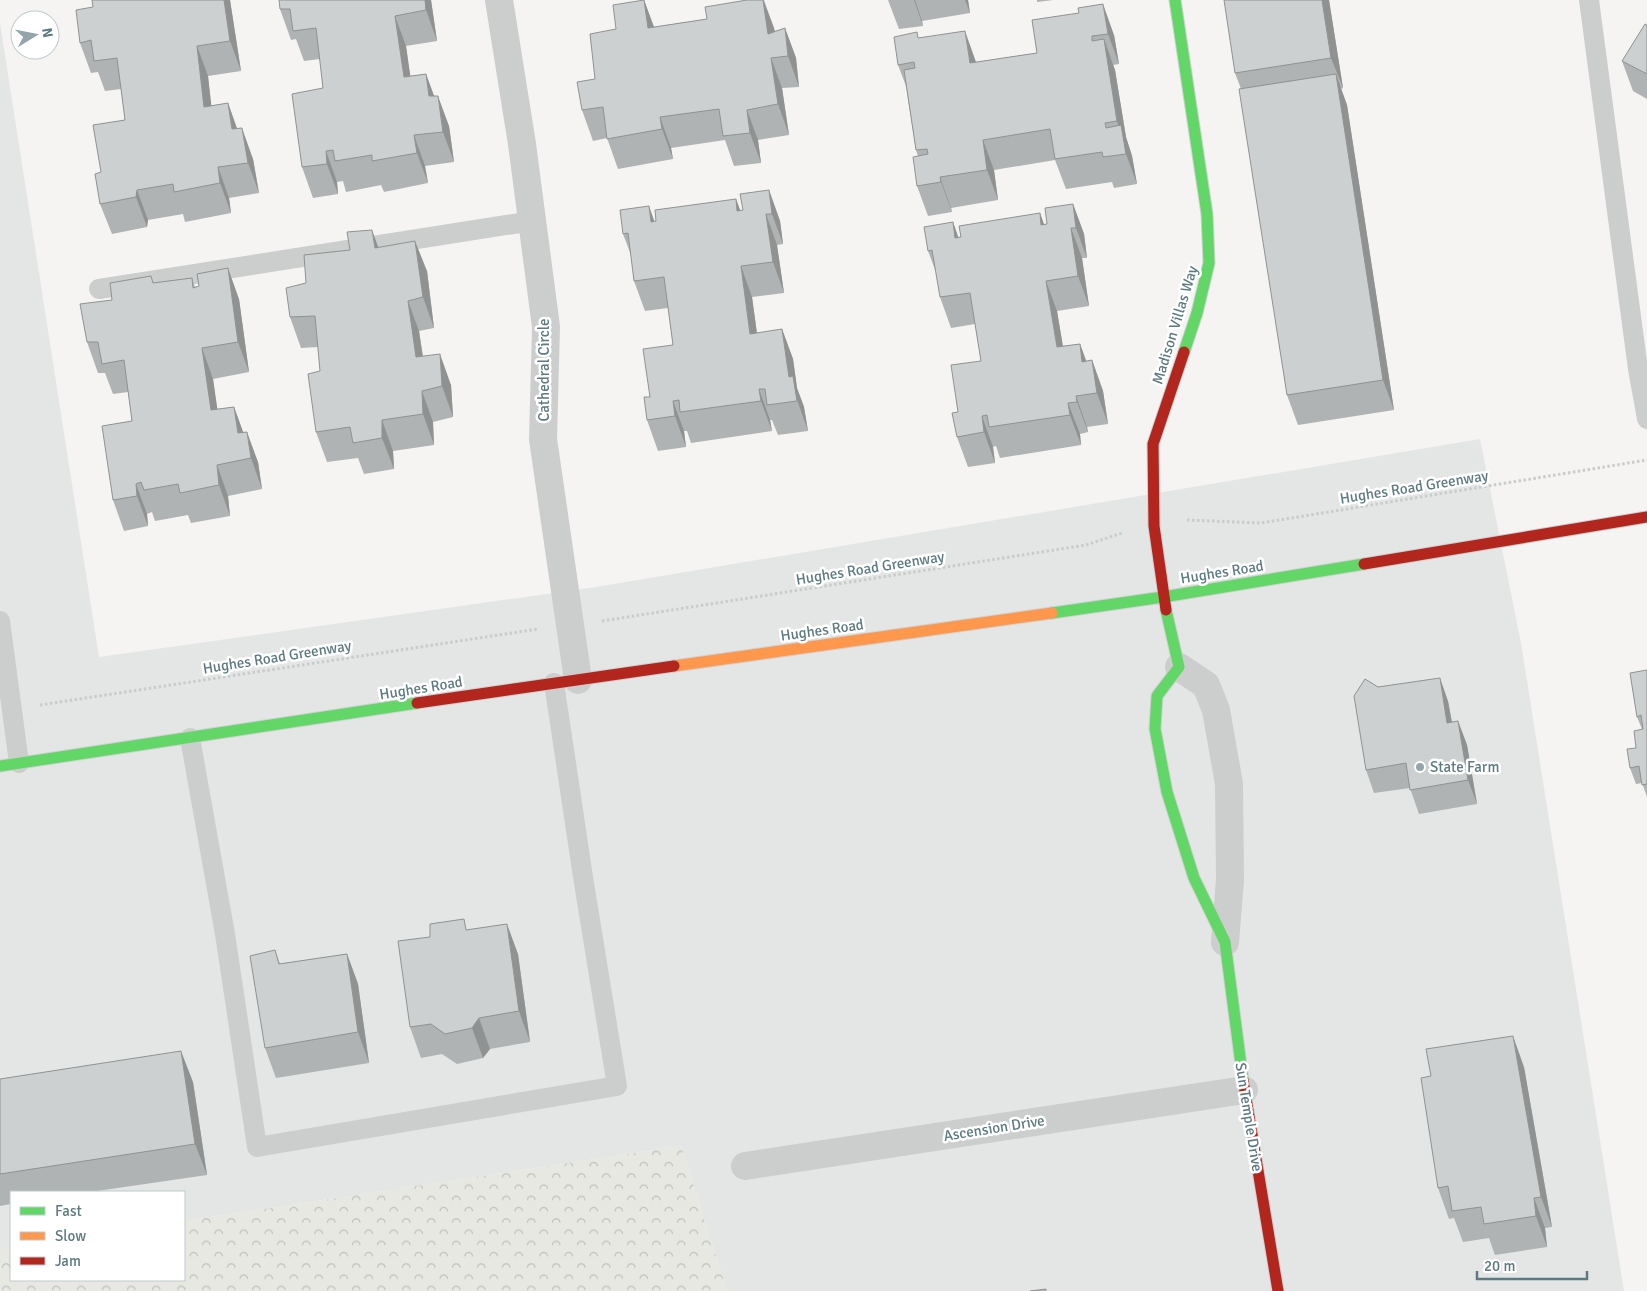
<svg xmlns="http://www.w3.org/2000/svg" width="1647" height="1291" font-family="Signika,sans-serif">
  <style>
    .built { fill: #e4e6e5 }
    .forest { fill: url(#forest-crowns) }
    .lines { fill: none; stroke-linecap: round; stroke-linejoin: round }
    .fast-casing { stroke: #ced1d1; stroke-width: 13 }
    .slow-casing { stroke: #ced1d1; stroke-width: 13 }
    .jam-casing { stroke: #ced1d1; stroke-width: 13 }
    .path { stroke: #cacbcc; stroke-width: 3; stroke-dasharray: 2.5 2.5; stroke-linecap: butt }
    .lane { stroke: #cccece; stroke-width: 20 }
    .street { stroke: #cccece; stroke-width: 28 }
    .fast { stroke: #63d668; stroke-width: 11 }
    .slow { stroke: #ff974d; stroke-width: 11 }
    .jam { stroke: #b3261e; stroke-width: 11 }
    .wall { fill: #b0b3b3 }
    .shaded-wall { fill: #909292 }
    .building { fill: #cdd0d0; stroke: #909292 }
    .poi-dot { fill: #92a5a8; stroke: #fff; stroke-width: 2 }
    .labels { text-anchor: middle; stroke-width: 5; stroke-linejoin: round; paint-order: stroke }
    .street-label { font-size: 15px; fill: #5d7a80; stroke: #fff }
    .poi-label { font-size: 15px; fill: #5d7a80; stroke: #fff; text-anchor: start }
  </style>
  <defs>
    <pattern id="forest-crowns" width="20" height="18" patternUnits="userSpaceOnUse" patternTransform="scale(1.25)"><rect width="20" height="18" fill="#e6e8e1"/><path d="M2 6a3 3 0 1 1 6 0M12 15a3 3 0 1 1 6 0" fill="none" stroke="#bec1bc"/></pattern>
  </defs>
  <rect width="100%" height="100%" fill="#f5f4f3"/>
  <polygon class="built" points="0,23 99,657 596,587 1480,439 1521,643 1624,1291 727,1291 681,1146 184,1221 184,1192 11,1192 11,1247 0,1249"/>
  <polygon class="forest" points="681,1146 727,1291 0,1291 0,1249 11,1247 11,1280 184,1280 184,1221"/>
  <g class="lines">
    <g class="fast-casing">
      <g id="fast">
        <polyline points="1175,0 1207,214 1209,263 1197,313 1184,352"/>
        <polyline points="1166,610 1179,667 1157,696 1155,729 1167,792 1194,878 1225,942 1243,1080"/>
        <polyline points="1052,613 1163,597 1364,564"/>
        <polyline points="0,766 417,703"/>
      </g>
    </g>
    <g class="slow-casing">
      <polyline id="slow" points="674,666 1052,613"/>
    </g>
    <g class="jam-casing">
      <g id="jam">
        <polyline points="1364,564 1647,517"/>
        <polyline points="1166,610 1154,526 1153,444 1184,352"/>
        <polyline points="417,703 674,666"/>
        <polyline points="1243,1080 1278,1291"/>
      </g>
    </g>
    <g class="path">
      <polyline points="1187,520 1261,523 1647,460"/>
      <polyline points="602,621 1086,545 1122,533"/>
      <polyline points="40,705 538,629"/>
    </g>
    <g class="lane">
      <polyline points="1589,0 1638,369 1647,419"/>
      <polyline points="99,289 532,221"/>
      <polyline points="0,621 19,763"/>
      <polyline points="190,738 225,934 257,1147 617,1086 583,877 554,683"/>
    </g>
    <g class="street">
      <polyline points="499,0 522,144 546,327 543,439 578,680"/>
      <polyline points="1179,667 1206,685 1216,710 1229,784 1230,880 1225,942"/>
      <polyline points="745,1166 1244,1090"/>
    </g>
    <use href="#fast" class="fast"/>
    <use href="#slow" class="slow"/>
    <use href="#jam" class="jam"/>
  </g>
  <g class="wall">
    <polygon points="230,0 241,71 208,76 211,106 228,103 237,129 253,159 259,193 229,198 231,213 185,222 183,214 148,220 147,227 112,234 100,204 101,172 125,120 121,89 105,91 98,72 91,73 80,43 93,7"/>
    <polygon points="431,0 437,41 406,46 410,76 426,74 434,96 449,126 454,162 425,166 428,183 384,192 381,185 346,192 343,181 337,182 338,194 313,198 302,167 323,88 320,59 304,61 296,39 291,40 280,9"/>
    <polygon points="644,0 654,27 707,19 747,0 764,0 774,28 775,31 785,28 796,58 799,87 782,88 789,135 758,140 761,163 734,166 725,140 671,148 673,159 618,169 607,138 593,141 582,110 616,29"/>
    <polygon points="888,0 968,0 970,13 922,21 923,26 899,29"/>
    <polygon points="1037,0 1053,0 1037,2"/>
    <polygon points="1329,0 1343,88 1341,89 1347,105 1394,410 1298,425 1287,395 1241,89 1235,73"/>
    <polygon points="1032,20 1114,35 1119,64 1113,65 1115,70 1126,137 1132,156 1137,184 1114,188 1112,182 1066,189 1055,160 994,170 998,200 951,208 952,212 928,216 917,186 918,156 916,150 906,86 898,65 919,38 976,62 1037,53"/>
    <polygon points="1647,25 1647,99 1633,91 1622,61"/>
    <polygon points="769,190 780,221 783,244 777,245 784,293 752,297 757,333 782,329 793,359 797,388 804,407 808,431 778,435 772,420 770,420 772,431 691,443 687,431 684,431 686,447 658,451 647,420 650,397 673,345 668,308 645,311 634,281 631,255 623,234 736,199 740,210 743,210"/>
    <polygon points="1073,204 1084,234 1087,258 1082,258 1089,306 1057,311 1063,346 1080,344 1086,361 1092,360 1103,391 1108,424 1087,427 1088,432 1080,434 1081,445 1000,458 996,446 993,447 995,463 968,467 957,437 958,412 981,361 975,324 951,328 940,297 936,272 928,251 953,222 958,238 1040,213 1044,225 1047,224"/>
    <polygon points="378,247 427,271 434,328 419,331 423,356 451,385 453,417 433,422 434,445 393,451 394,469 364,474 358,458 327,462 316,432 320,371 318,347 301,348 290,317"/>
    <polygon points="192,278 195,287 239,299 249,372 213,379 217,409 234,407 243,433 258,462 262,489 228,496 230,516 191,523 188,515 155,521 152,512 147,514 148,526 124,531 113,500 132,421 128,392 113,394 105,373 98,373 87,342 112,300 154,283"/>
    <polygon points="1647,670 1647,797 1642,783 1636,784 1630,768 1642,729 1637,717"/>
    <polygon points="1378,687 1448,701 1452,722 1458,721 1467,745 1477,804 1419,814 1410,788 1374,793 1366,770"/>
    <polygon points="468,930 518,954 530,1042 490,1049 483,1058 457,1064 442,1054 421,1058 410,1027 430,937"/>
    <polygon points="275,950 280,964 347,954 358,984 369,1063 276,1078 265,1048"/>
    <polygon points="1524,1067 1552,1227 1545,1228 1547,1247 1495,1255 1489,1238 1463,1242 1454,1218 1449,1219 1438,1188"/>
    <polygon points="0,1079 193,1082 207,1175 90,1192 11,1192 11,1204 0,1206"/>
  </g>
  <g class="shaded-wall">
    <polygon points="224,0 230,0 241,71 230,41"/>
    <polygon points="425,0 431,0 437,41 426,10"/>
    <polygon points="644,0 655,30 648,28"/>
    <polygon points="763,0 774,28 778,57 768,34"/>
    <polygon points="914,0 915,0 922,21 923,26"/>
    <polygon points="965,0 968,0 970,13"/>
    <polygon points="1322,0 1329,0 1343,88 1331,58"/>
    <polygon points="1103,4 1114,35 1119,64 1108,34"/>
    <polygon points="395,16 406,46 415,108 404,77"/>
    <polygon points="785,28 796,58 799,87 788,56"/>
    <polygon points="965,31 976,62 970,63"/>
    <polygon points="1104,39 1115,70 1126,137 1132,156 1137,184 1126,154 1124,140 1117,121"/>
    <polygon points="197,46 208,76 215,137 204,107"/>
    <polygon points="771,58 782,88 789,135 778,104"/>
    <polygon points="426,74 437,104 429,96"/>
    <polygon points="1336,74 1347,105 1394,410 1383,380"/>
    <polygon points="438,96 449,126 454,162 443,132"/>
    <polygon points="228,103 239,134 232,129"/>
    <polygon points="747,110 758,140 761,163 750,133"/>
    <polygon points="660,117 671,148 673,159 662,129"/>
    <polygon points="242,128 253,159 259,193 248,163"/>
    <polygon points="414,135 425,166 428,183 417,153"/>
    <polygon points="983,140 994,170 998,200 987,170"/>
    <polygon points="326,151 337,182 338,194 327,164"/>
    <polygon points="218,167 229,198 231,213 220,183"/>
    <polygon points="940,177 951,208 952,212 941,182"/>
    <polygon points="137,190 148,220 147,227 136,197"/>
    <polygon points="769,190 780,221 783,244 772,214"/>
    <polygon points="736,199 747,229 737,211"/>
    <polygon points="1073,204 1084,234 1087,258 1076,228"/>
    <polygon points="649,206 660,237 651,222"/>
    <polygon points="1040,213 1051,244 1041,225"/>
    <polygon points="766,214 777,245 784,293 773,262"/>
    <polygon points="953,222 964,253 955,238"/>
    <polygon points="1071,228 1082,258 1089,306 1078,276"/>
    <polygon points="372,230 383,260 375,248"/>
    <polygon points="415,241 427,271 434,328 423,297"/>
    <polygon points="741,266 752,297 761,364 750,334"/>
    <polygon points="228,268 239,299 249,372 238,342"/>
    <polygon points="1046,281 1057,311 1068,378 1057,347"/>
    <polygon points="408,301 419,331 427,387 416,357"/>
    <polygon points="782,329 793,359 797,388 804,407 808,431 789,377"/>
    <polygon points="1080,344 1091,374 1082,362"/>
    <polygon points="202,348 213,379 222,441 211,410"/>
    <polygon points="440,354 451,385 453,417 442,386"/>
    <polygon points="1092,360 1103,391 1108,424 1097,393"/>
    <polygon points="759,389 770,420 772,431 761,401"/>
    <polygon points="422,391 433,422 434,445 423,414"/>
    <polygon points="1076,396 1087,427 1088,432 1077,402"/>
    <polygon points="673,401 684,431 686,447 675,416"/>
    <polygon points="1068,403 1080,434 1081,445 1070,415"/>
    <polygon points="234,407 245,437 238,433"/>
    <polygon points="982,416 993,447 995,463 984,432"/>
    <polygon points="382,420 393,451 394,469 382,438"/>
    <polygon points="247,432 258,462 262,489 251,458"/>
    <polygon points="217,465 228,496 230,516 219,485"/>
    <polygon points="136,484 147,514 148,526 137,496"/>
    <polygon points="1440,678 1448,701 1456,746 1447,723"/>
    <polygon points="1458,721 1467,745 1477,804 1468,780"/>
    <polygon points="507,924 518,954 530,1042 519,1011"/>
    <polygon points="347,954 358,984 369,1063 358,1032"/>
    <polygon points="479,1018 490,1049 483,1058 472,1028"/>
    <polygon points="1513,1036 1524,1067 1552,1227 1541,1197"/>
    <polygon points="181,1051 193,1082 207,1175 195,1144"/>
    <polygon points="1534,1198 1545,1228 1547,1247 1536,1216"/>
  </g>
  <g class="building">
    <polygon points="92,0 224,0 230,41 197,46 204,107 228,103 232,129 242,128 248,163 218,167 220,183 174,192 173,184 137,190 136,197 100,204 95,174 101,172 93,125 125,120 117,58 94,61 91,40 80,43 76,10 93,7"/>
    <polygon points="279,0 425,0 426,10 395,16 404,77 426,74 429,96 438,96 443,132 414,135 417,153 372,161 372,155 335,161 333,150 326,151 327,164 302,167 292,94 323,88 316,28 293,31 290,9 280,9"/>
    <polygon points="644,0 648,28 707,19 705,7 747,0 763,0 768,34 785,28 788,56 771,58 778,104 747,110 750,133 723,136 719,109 660,117 662,129 607,139 603,107 582,110 577,82 595,79 590,34 616,29 613,5"/>
    <polygon points="1224,0 1322,0 1331,58 1235,73"/>
    <polygon points="1103,4 1108,34 1092,36 1092,41 1104,39 1117,121 1105,123 1106,128 1121,125 1126,154 1103,157 1102,152 1055,159 1050,129 983,140 987,170 940,177 941,182 917,186 913,157 928,154 927,149 916,150 904,70 915,68 914,62 898,65 894,37 917,32 918,38 965,31 970,63 1037,53 1032,20 1079,13 1078,8"/>
    <polygon points="1645,24 1647,25 1647,74 1622,61"/>
    <polygon points="1336,74 1383,380 1287,395 1239,89"/>
    <polygon points="769,190 772,214 766,214 773,262 741,266 750,334 782,329 789,377 793,376 797,401 767,405 765,389 759,389 761,401 680,412 679,400 673,401 675,416 647,420 644,397 650,397 643,349 673,345 664,277 634,281 628,233 623,234 620,210 649,206 651,222 656,221 655,210 736,199 737,211 743,210 740,194"/>
    <polygon points="1073,204 1076,228 1071,228 1078,276 1046,281 1057,347 1080,344 1082,362 1092,360 1097,393 1076,396 1077,402 1068,403 1070,415 989,427 987,415 982,416 984,432 957,437 952,413 958,412 951,365 981,361 970,293 940,297 932,250 928,251 924,227 953,222 955,238 961,237 959,226 1040,213 1041,225 1047,224 1045,208"/>
    <polygon points="372,230 375,248 415,241 423,297 408,301 416,357 440,354 442,386 422,391 423,414 382,420 382,438 353,443 350,427 316,432 308,374 320,371 315,316 290,317 286,288 306,283 304,255 350,250 347,232"/>
    <polygon points="228,268 238,342 202,348 211,410 234,407 238,433 247,432 251,458 217,465 219,485 180,493 178,484 144,490 141,482 136,484 137,496 113,500 102,426 132,421 124,360 102,364 98,342 87,342 80,304 112,300 110,283 151,276 153,283 192,278 193,288 199,286 197,274"/>
    <polygon points="1647,670 1647,784 1642,785 1639,766 1630,768 1627,749 1636,748 1634,731 1643,729 1641,715 1637,717 1630,673"/>
    <polygon points="1440,678 1447,723 1458,721 1468,780 1410,790 1406,763 1366,770 1354,696 1365,679 1378,687"/>
    <polygon points="464,919 466,930 507,924 519,1011 479,1018 472,1028 445,1034 431,1024 410,1027 398,941 430,937 430,924"/>
    <polygon points="275,950 279,964 347,954 358,1032 265,1048 250,956"/>
    <polygon points="1513,1036 1541,1197 1534,1198 1536,1216 1484,1224 1481,1207 1452,1211 1448,1186 1438,1188 1421,1078 1431,1076 1426,1049"/>
    <polygon points="181,1051 195,1144 0,1174 0,1079"/>
    <polygon points="1046,1289 1046,1291 1030,1291"/>
  </g>
  <circle class="poi-dot" cx="1420" cy="767" r="5"/>
  <g class="labels">
    <g class="street-label">
      <text transform="translate(1175 325) rotate(-73)" y="5">Madison Villas Way</text>
      <text transform="translate(544 370) rotate(-90)" y="5">Cathedral Circle</text>
      <text transform="translate(1414 487) rotate(-9)" y="5">Hughes Road Greenway</text>
      <text transform="translate(870 568) rotate(-9)" y="5">Hughes Road Greenway</text>
      <text transform="translate(1222 572) rotate(-9)" y="5">Hughes Road</text>
      <text transform="translate(822 630) rotate(-8)" y="5">Hughes Road</text>
      <text transform="translate(277 657) rotate(-9)" y="5">Hughes Road Greenway</text>
      <text transform="translate(421 688) rotate(-9)" y="5">Hughes Road</text>
      <text transform="translate(1249 1117) rotate(81)" y="5">Sun Temple Drive</text>
      <text transform="translate(994 1128) rotate(-9)" y="5">Ascension Drive</text>
    </g>
    <g class="poi-label">
      <text x="1430" y="772">State Farm</text>
    </g>
  </g>
  <rect x="10" y="1191" width="175" height="90" fill="#ffffff" stroke="#becacc"/>
  <rect x="20" y="1207" width="25" height="8" fill="#63d668" stroke="#becacc"/>
  <text x="55" y="1216" font-size="15" fill="#5d7a80">Fast</text>
  <rect x="20" y="1232" width="25" height="8" fill="#ff974d" stroke="#becacc"/>
  <text x="55" y="1241" font-size="15" fill="#5d7a80">Slow</text>
  <rect x="20" y="1257" width="25" height="8" fill="#b3261e" stroke="#becacc"/>
  <text x="55" y="1266" font-size="15" fill="#5d7a80">Jam</text>
  <g transform="translate(35 35) rotate(80)"><circle r="24" fill="#ffffff" stroke="#becacc"/>
  <path d="M0-4L9 19L0 12L-9 19Z" fill="#92a5a8"/>
  <text y="-8" font-size="14" font-weight="bold" text-anchor="middle" fill="#5d7a80">N</text>
  </g>
  <path d="M1477 1271v8h110v-8" fill="none" stroke="#5d7a80" stroke-width="2.5"/>
  <text x="1484" y="1271" font-size="15" fill="#5d7a80" stroke="#ffffff" stroke-width="4" paint-order="stroke">20 m</text>
</svg>
